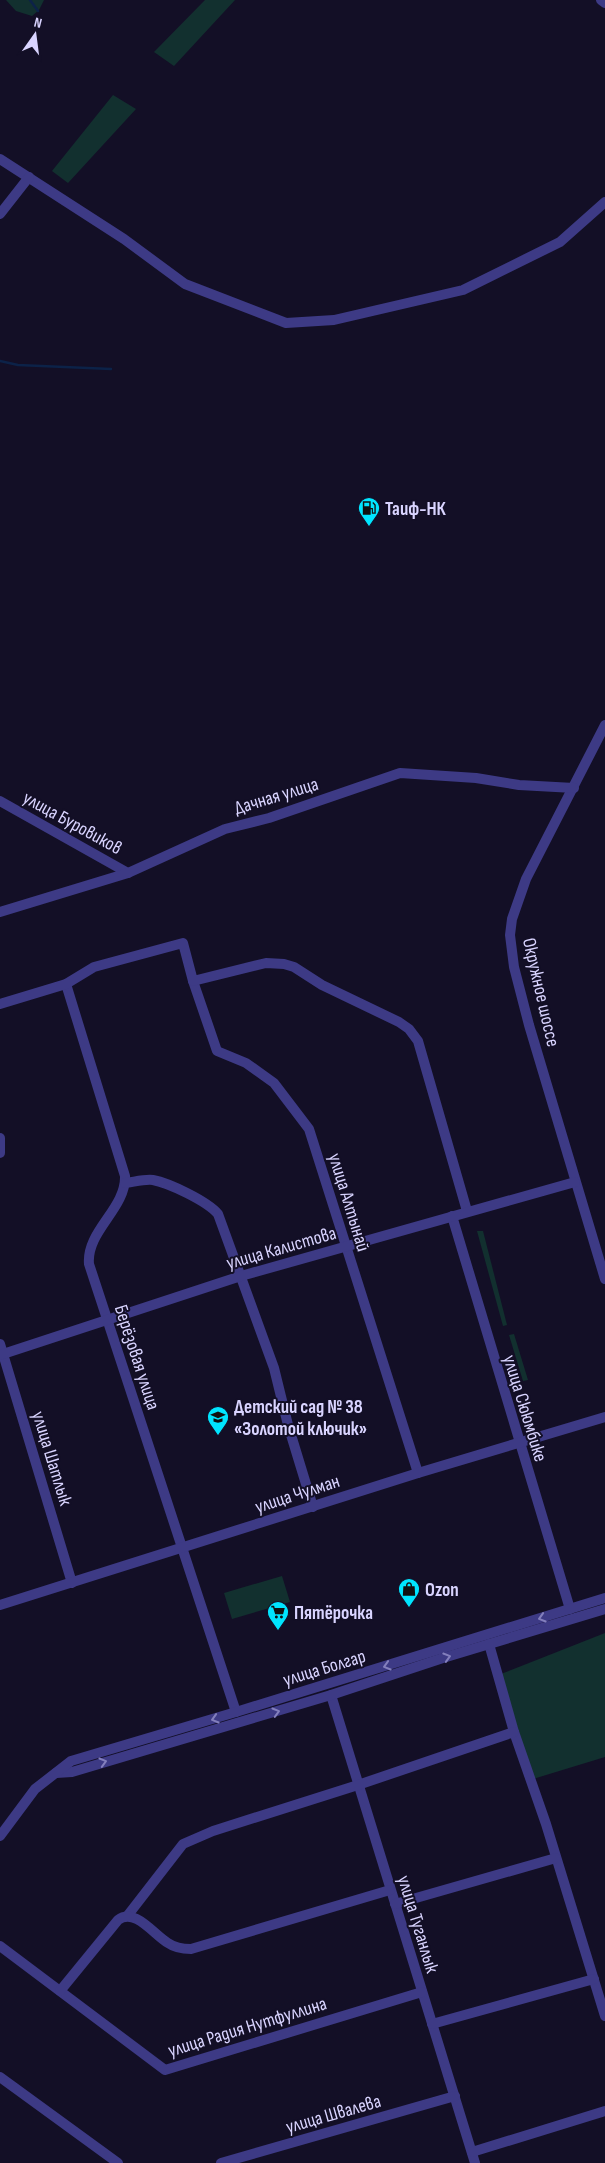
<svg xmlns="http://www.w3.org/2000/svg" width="605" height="2163" font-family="'Sofia Sans Condensed',sans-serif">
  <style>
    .green { fill: #12302f }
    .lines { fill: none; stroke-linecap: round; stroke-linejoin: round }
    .stream { stroke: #0c2248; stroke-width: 2.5 }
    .minor { stroke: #3d3a85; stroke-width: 10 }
    .oneway { stroke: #837fbc }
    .labels { text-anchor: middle; stroke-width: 4; stroke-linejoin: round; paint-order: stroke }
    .poi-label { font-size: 19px; font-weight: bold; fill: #d9d4ff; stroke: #130f26; text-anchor: start }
    .street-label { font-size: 19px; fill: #d9d4ff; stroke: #130f26 }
  </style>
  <rect width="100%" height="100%" fill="#130f26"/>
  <g class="green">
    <polygon points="6,0 44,0 39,10 32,16 16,11"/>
    <polygon points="205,0 235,0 174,66 154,52"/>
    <polygon points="113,95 136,109 68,183 52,171"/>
    <polygon points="477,1231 483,1231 507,1325 503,1326"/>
    <polygon points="514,1334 528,1380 523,1381 509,1335"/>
    <polygon points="282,1576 290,1602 232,1619 224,1593"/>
    <polygon points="605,1633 605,1757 533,1779 501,1674"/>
  </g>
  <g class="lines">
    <g class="stream">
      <polyline points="30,0 38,11"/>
      <polyline points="0,361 18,365 111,369"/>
    </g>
    <g class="minor">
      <polyline points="601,0 605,3"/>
      <polyline points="0,159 124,239 185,284 286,323 334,320 463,290 560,242 605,202"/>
      <polyline points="0,214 29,177"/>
      <polyline points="605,725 526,879 512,919 510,935 514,967 529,1025 605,1279"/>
      <polyline points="0,801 128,873"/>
      <polyline points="0,912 128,873 225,829 269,818 400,773 476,778 519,785 574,788"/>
      <polyline points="193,981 217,1051 246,1063 274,1083 309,1129 418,1473"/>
      <path d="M66 984 125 1176C126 1209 86 1231 89 1264L236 1712"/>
      <polyline points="0,1004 66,984 94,967 183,943 193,981 266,963 284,964 294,967 322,985 399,1022 409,1029 418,1041 467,1211"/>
      <polyline points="0,1138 0,1153"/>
      <path d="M125 1183C134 1182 144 1179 153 1180 169 1183 207 1201 218 1214L274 1368 288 1425 313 1507"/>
      <polyline points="452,1216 570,1609"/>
      <polyline points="0,1344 72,1583"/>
      <polyline points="0,1355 241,1276 575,1182"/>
      <polyline points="0,1605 418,1473 605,1417"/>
      <polyline points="489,1644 514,1732 546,1824 605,2016"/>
      <polyline points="331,1695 475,2163"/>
      <polyline points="56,1773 72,1772 331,1695 443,1658 605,1609"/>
      <polyline points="0,1836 35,1789 71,1761 236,1712 605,1598"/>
      <polyline points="395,1904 556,1858"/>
      <polyline points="128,1915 183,1844 213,1831 358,1785 514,1732"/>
      <polyline points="0,1946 165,2070 422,1992"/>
      <path d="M60 1991 118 1920C135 1907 154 1935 168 1943 175 1948 183 1949 191 1949L390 1890"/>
      <polyline points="432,2024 594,1979"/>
      <polyline points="0,2077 118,2163"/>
      <polyline points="472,2152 605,2111"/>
      <polyline points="221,2163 455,2096"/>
    </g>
  </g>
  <defs><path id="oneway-chevron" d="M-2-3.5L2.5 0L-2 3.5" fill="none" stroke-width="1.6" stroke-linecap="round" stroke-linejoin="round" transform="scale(1.25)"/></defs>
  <g class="oneway">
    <use href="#oneway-chevron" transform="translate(542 1618) rotate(163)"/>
    <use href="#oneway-chevron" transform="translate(447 1657) rotate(-17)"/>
    <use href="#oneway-chevron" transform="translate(387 1666) rotate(163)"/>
    <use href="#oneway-chevron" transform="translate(276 1712) rotate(-16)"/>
    <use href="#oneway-chevron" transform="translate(215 1719) rotate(163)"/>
    <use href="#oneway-chevron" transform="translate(103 1762) rotate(-16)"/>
  </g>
  <defs>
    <g id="fuel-pin" transform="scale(1.125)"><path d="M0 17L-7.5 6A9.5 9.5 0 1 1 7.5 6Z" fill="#00e5ff" stroke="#130f26"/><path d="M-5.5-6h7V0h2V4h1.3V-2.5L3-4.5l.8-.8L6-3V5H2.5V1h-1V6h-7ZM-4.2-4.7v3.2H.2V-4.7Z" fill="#111"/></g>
    <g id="school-pin" transform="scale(1.125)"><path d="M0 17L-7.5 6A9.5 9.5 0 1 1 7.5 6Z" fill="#00e5ff" stroke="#130f26"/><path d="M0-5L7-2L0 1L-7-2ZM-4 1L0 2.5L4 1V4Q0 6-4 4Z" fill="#111"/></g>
    <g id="shop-pin" transform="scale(1.125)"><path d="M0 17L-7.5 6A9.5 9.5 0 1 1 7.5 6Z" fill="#00e5ff" stroke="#130f26"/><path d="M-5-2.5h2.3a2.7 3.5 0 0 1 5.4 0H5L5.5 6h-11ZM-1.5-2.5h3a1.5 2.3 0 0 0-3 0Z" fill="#111"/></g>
    <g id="supermarket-pin" transform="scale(1.125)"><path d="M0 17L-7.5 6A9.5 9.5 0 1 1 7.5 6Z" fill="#00e5ff" stroke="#130f26"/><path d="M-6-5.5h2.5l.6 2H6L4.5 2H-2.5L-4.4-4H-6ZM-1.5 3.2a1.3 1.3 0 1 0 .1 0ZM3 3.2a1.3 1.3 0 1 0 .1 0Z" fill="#111"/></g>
  </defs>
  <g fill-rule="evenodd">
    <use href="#fuel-pin" x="369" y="508"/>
    <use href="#school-pin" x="218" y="1417"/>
    <use href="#shop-pin" x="409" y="1589"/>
    <use href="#supermarket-pin" x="278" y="1612"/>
  </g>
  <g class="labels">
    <g class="poi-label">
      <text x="385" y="515">Таиф-НК</text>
      <text x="234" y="1413">Детский сад № 38<tspan x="234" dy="22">«Золотой ключик»</tspan></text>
      <text x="425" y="1596">Ozon</text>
      <text x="294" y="1619">Пятёрочка</text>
    </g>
    <g class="street-label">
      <text transform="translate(276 795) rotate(-17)" y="7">Дачная улица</text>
      <text transform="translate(73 822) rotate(29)" y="7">улица Буровиков</text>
      <text transform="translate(542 992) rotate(77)" y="7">Окружное шоссе</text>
      <text transform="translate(350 1202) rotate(73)" y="7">улица Алтынай</text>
      <text transform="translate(281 1247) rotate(-16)" y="7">улица Калистова</text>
      <text transform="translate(138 1357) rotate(72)" y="7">Берёзовая улица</text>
      <text transform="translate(526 1408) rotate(73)" y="7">улица Сююмбике</text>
      <text transform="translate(53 1458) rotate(73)" y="7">улица Шатлык</text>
      <text transform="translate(297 1493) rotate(-18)" y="7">улица Чулман</text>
      <text transform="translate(324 1667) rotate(-17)" y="7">улица Болгар</text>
      <text transform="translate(419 1924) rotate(73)" y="7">улица Туганлык</text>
      <text transform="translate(247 2026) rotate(-17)" y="7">улица Радия Нутфуллина</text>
      <text transform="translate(333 2113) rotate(-16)" y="7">улица Швалева</text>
    </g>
  </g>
  <g transform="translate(35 35) rotate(14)" stroke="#130f26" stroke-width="4" paint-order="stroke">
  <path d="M0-4L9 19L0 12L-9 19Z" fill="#d9d4ff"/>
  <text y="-8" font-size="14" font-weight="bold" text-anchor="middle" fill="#d9d4ff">N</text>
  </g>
</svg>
